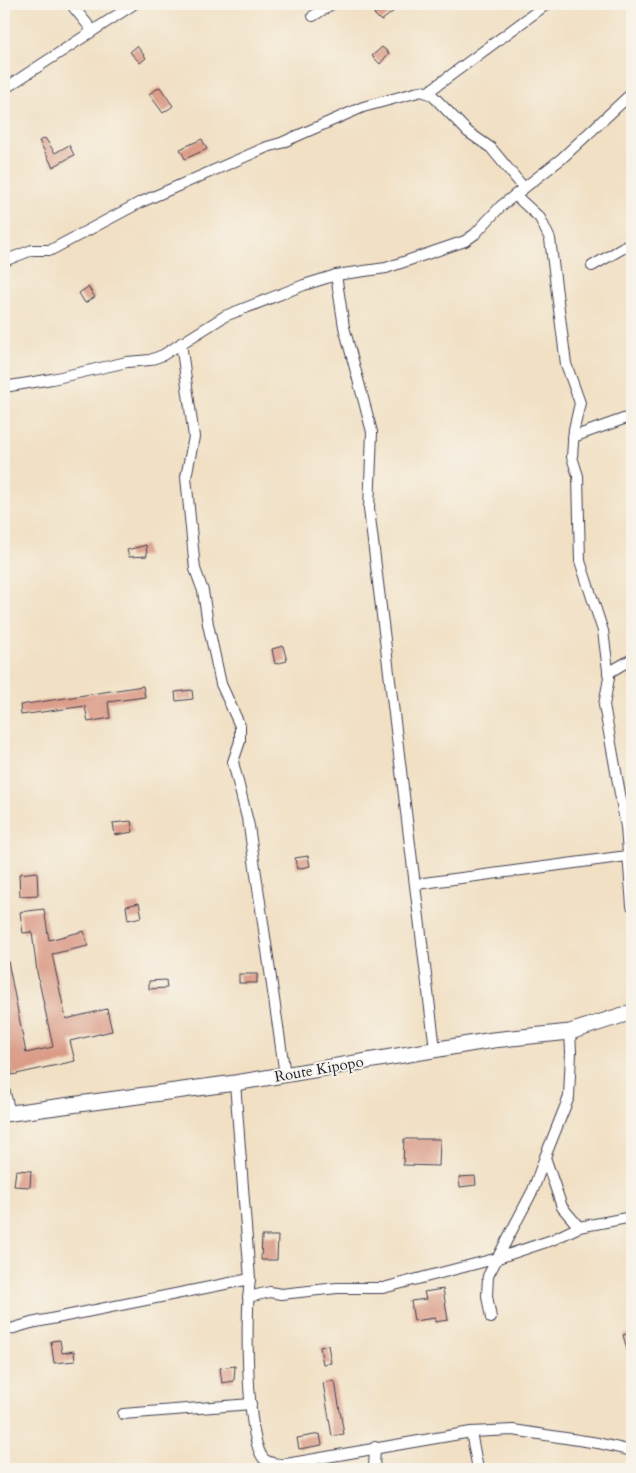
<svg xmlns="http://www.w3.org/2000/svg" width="636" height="1473" font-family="Cardo,serif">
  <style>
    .building { fill: #da9b87 }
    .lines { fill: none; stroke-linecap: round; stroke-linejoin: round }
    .minor-casing { stroke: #413e50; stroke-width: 12 }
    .secondary-casing { stroke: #413e50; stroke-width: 17 }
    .minor { stroke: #fff; stroke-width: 10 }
    .secondary { stroke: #fff; stroke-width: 15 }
    .labels { text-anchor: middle; stroke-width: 4; stroke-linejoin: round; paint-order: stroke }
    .street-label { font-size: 15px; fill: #22223b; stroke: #f7f3e8 }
  </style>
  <rect width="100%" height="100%" fill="#f7f3e8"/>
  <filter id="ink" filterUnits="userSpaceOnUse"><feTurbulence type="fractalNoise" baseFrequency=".02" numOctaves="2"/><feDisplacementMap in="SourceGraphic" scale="10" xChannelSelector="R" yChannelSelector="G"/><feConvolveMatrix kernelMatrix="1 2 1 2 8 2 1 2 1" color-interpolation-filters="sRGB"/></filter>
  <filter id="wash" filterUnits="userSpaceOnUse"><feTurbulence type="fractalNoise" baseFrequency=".0096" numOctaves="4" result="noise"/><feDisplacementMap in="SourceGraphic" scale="20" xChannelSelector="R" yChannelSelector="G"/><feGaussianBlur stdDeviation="1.12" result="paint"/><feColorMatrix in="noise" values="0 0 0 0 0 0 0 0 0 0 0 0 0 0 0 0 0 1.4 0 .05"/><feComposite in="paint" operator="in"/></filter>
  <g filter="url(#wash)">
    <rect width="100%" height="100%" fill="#f1e0c4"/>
    <g id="blocks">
      <g class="building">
        <polygon points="386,4 393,4 395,10 381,21 374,14"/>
        <polygon points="137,46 146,58 140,63 130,52"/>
        <polygon points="382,47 389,53 380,64 372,56"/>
        <polygon points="160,87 173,106 163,113 149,94"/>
        <polygon points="45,138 55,153 69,145 74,155 53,167 39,141"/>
        <polygon points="202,139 207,149 185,159 180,149"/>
        <polygon points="88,287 95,297 85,303 79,293"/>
        <polygon points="146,545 147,556 129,557 127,550"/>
        <polygon points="283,646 287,661 275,664 272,649"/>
        <polygon points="143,686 145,697 108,702 110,718 88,722 85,706 21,715 20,705"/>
        <polygon points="192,690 193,699 176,701 175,692"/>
        <polygon points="131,821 133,832 115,835 113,823"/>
        <polygon points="308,856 310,866 297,869 295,858"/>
        <polygon points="37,872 38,895 20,896 19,874"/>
        <polygon points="139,903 142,917 128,920 126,906"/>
        <polygon points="44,909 49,940 84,931 88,946 52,954 66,1019 107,1009 112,1031 70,1041 75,1061 12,1075 4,1034 4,961 8,961 26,1053 53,1047 37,972 32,932 23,933 20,912"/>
        <rect x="239" y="974" width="18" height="9"/>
        <polygon points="166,980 167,988 149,989 149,981"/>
        <polygon points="404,1139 440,1139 439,1166 403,1165"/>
        <polygon points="16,1170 31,1171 30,1187 14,1186"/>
        <polygon points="475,1176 476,1185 460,1187 459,1177"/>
        <polygon points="262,1236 278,1236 277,1260 261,1260"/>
        <polygon points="443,1289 448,1320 435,1322 435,1318 414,1321 411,1301 426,1299 424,1292"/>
        <polygon points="632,1332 632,1359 630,1360 623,1335"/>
        <polygon points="60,1340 62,1353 74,1351 75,1361 54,1363 51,1341"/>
        <polygon points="328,1345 331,1363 323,1364 320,1347"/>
        <polygon points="235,1366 234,1381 222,1383 220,1368"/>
        <polygon points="332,1381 335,1382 344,1434 332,1436 323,1383"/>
        <polygon points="320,1434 322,1445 299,1449 297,1438"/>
      </g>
    </g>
  </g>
  <g filter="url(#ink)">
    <use href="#blocks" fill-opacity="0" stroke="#413e50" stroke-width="1"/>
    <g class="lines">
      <g class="minor-casing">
        <g id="minor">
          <polyline points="71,4 92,30"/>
          <polyline points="313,16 332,4"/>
          <polyline points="4,89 134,4"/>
          <polyline points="428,92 547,4"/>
          <polyline points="515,195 540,218 550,239 566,364 580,403 574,429 572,457 578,476 580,561 603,631 609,678 604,705 626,827 632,906"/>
          <polyline points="4,261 32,250 51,250 139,203 267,147 281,143 363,107 422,91 432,95 468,132 491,148 524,188"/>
          <polyline points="592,266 632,243"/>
          <polyline points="336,275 344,327 372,432 369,509 435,1049"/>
          <polyline points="181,343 194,437 186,477 195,569 203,591 208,624 221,684 240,726 240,741 233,762 249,826 285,1075"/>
          <polyline points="4,387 52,379 127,362 150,360 163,355 225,316 304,285 336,275 386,268 465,241 475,234 501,206 561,159 632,93"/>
          <polyline points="573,437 632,416"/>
          <polyline points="608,673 632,659"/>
          <polyline points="416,884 627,856"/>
          <path d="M235 1083 250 1279C246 1307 245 1440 264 1459 270 1464 279 1464 286 1464L471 1432 513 1430 598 1443 632 1451"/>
          <polyline points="4,1089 10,1113"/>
          <polyline points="579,1227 632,1217"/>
          <polyline points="248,1297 270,1292 281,1294 337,1288 383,1288 498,1258 552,1240 579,1227 562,1207 545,1157 569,1097 571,1052 570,1032"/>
          <polyline points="491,1318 487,1296 488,1276 533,1190 545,1157"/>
          <polyline points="4,1331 31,1323 250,1279"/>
          <polyline points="123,1414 251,1404"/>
          <polyline points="471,1432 478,1469"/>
          <polyline points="374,1469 375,1447"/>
        </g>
      </g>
      <g class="secondary-casing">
        <polyline id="secondary" points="4,1114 235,1083 493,1040 570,1032 632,1012"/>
      </g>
      <use href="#minor" class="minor"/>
      <use href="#secondary" class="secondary"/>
    </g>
  </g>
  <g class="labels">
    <g class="street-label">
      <text transform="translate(319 1069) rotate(-10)" y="5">Route Kipopo</text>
    </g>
  </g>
  <rect width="636" height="1473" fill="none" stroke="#f7f3e8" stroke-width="20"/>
</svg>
